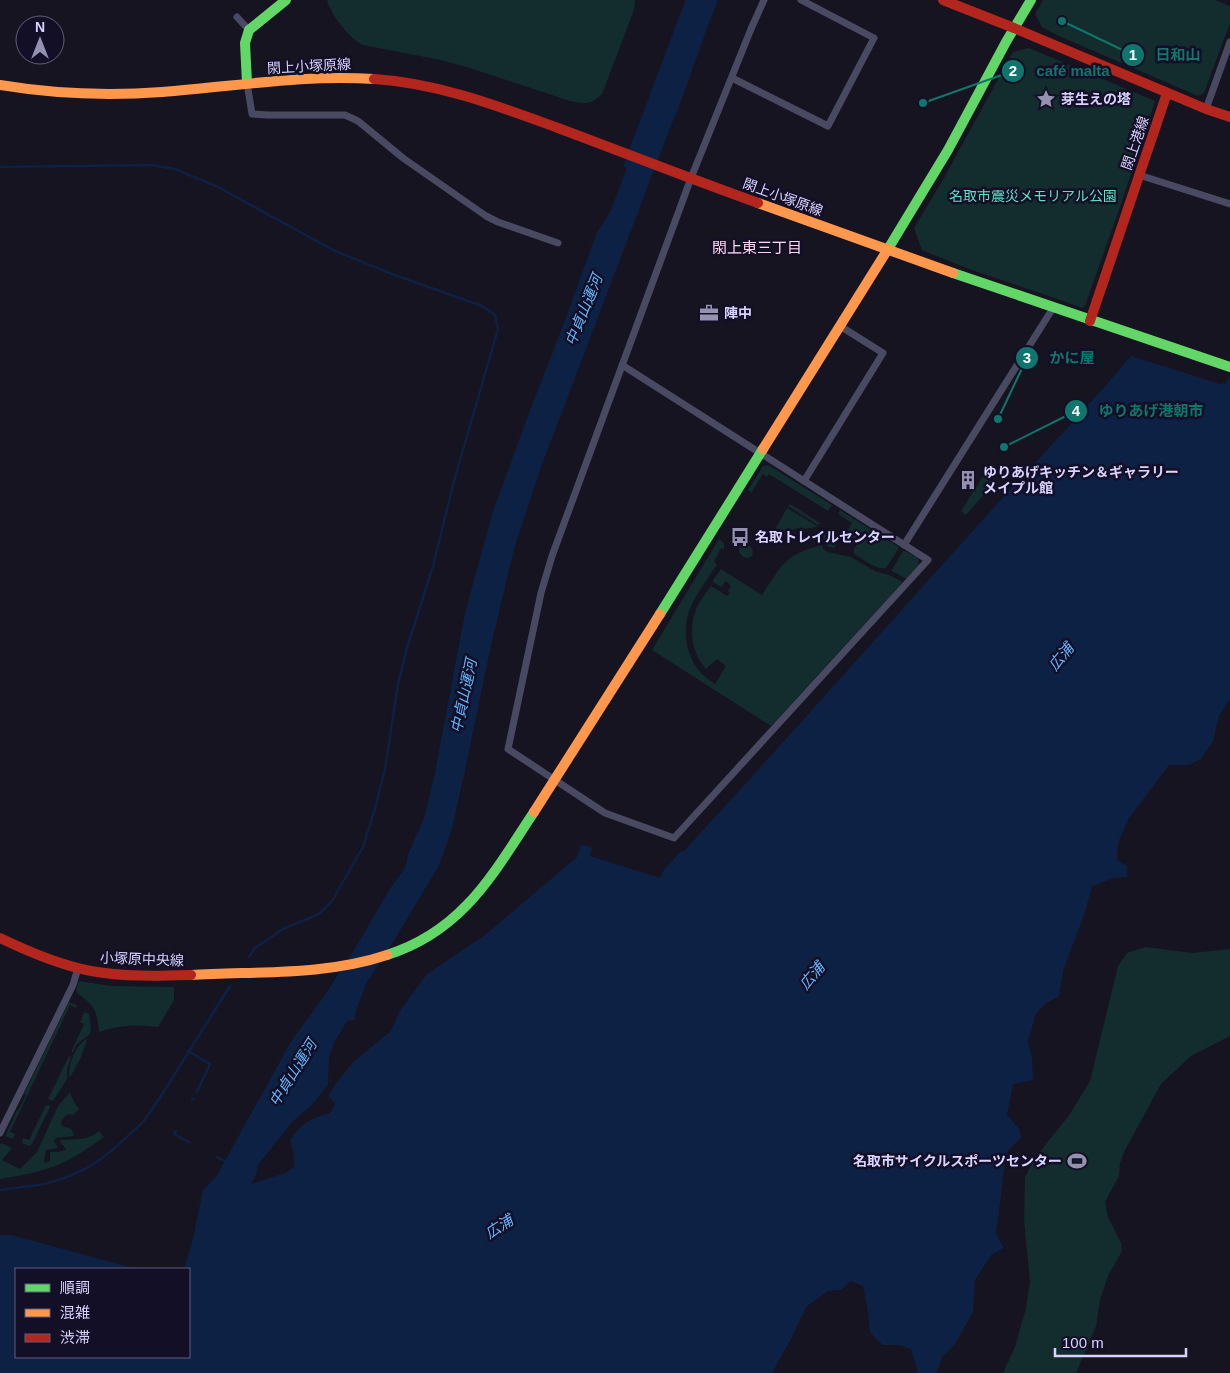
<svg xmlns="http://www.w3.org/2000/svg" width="1230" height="1373" font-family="Arial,'Noto Sans JP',sans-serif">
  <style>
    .green { fill: #132c2d }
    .water { fill: #0d2144 }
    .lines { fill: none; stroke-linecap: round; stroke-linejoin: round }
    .stream { stroke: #0d2144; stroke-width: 2.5 }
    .street { stroke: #4a4962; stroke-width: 7 }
    .fast { stroke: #63d668; stroke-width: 10 }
    .slow { stroke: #ff974d; stroke-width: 10 }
    .jam { stroke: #b3261e; stroke-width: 10 }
    .labels { text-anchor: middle; stroke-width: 5; stroke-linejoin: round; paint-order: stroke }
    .street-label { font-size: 14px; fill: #d9d4ff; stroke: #130f26 }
    .poi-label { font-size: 14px; font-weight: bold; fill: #d9d4ff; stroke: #130f26; text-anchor: start }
    .park-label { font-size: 14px; fill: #5fe0c0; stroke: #130f26 }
    .neighbourhood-label { font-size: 15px; fill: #ffd6f0; stroke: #130f26 }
    .water-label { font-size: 15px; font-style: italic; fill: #62b6ff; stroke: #130f26 }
    .leader { fill: none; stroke: #0f766e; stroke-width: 2 }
    .callout-dot { fill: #0f766e; stroke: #130f26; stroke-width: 2 }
    .mark-label { font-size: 15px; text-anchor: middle; font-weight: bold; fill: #fff }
    .callout-label { font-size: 15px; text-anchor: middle; font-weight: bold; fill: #0f766e; stroke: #130f26; stroke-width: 5; stroke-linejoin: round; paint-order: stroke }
  </style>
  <rect width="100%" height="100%" fill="#161421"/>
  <g class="green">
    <path d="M327 0H635L634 10 602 94C591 105 585 104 570 101L470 68 441 60 363 45C349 38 331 15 327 0Z"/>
    <polygon points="1043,0 1215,0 1230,6 1230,23 1204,93 1198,96 1059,36 1042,27 1035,14"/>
    <path d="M1029 48 1155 101 1121 204 1085 306 1082 308C1029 288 974 273 922 250L914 228 944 178 1013 52Z"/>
    <polygon points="768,465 832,505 828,511 769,474 767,477 763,474 751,493 748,490 763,466"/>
    <polygon points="983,476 994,483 966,515 961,511"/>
    <polygon points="790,504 820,523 818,525 788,506"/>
    <polygon points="787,508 817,526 817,527 803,529 802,527 791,530 789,528 776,536 773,533"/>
    <path d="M840 510 897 546 899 548 886 568C875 570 864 559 854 554V549L859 541 846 533 852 523 838 514Z"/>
    <path d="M827 529H831L841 536 834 548C824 547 825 543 823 534Z"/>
    <path d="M719 539 724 543V549L721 548 714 562 717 564C709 577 699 590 692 604 681 626 685 657 702 674 706 678 711 681 715 684L726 666 717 659 706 669C692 654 688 629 696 610 699 601 706 593 711 586L727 596 730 593 728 591 731 586 726 581 721 587 713 582V580L721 569 762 595C782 565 785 554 822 545L824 550 828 552 851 557 875 571 889 575 903 582 771 726 652 650Z"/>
    <path d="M744 544C750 545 755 549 752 556L749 558 743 557 739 552 740 546Z"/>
    <polygon points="903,551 905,551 918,558 919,565 906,579 892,571 892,570"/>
    <polygon points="1145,947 1193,953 1230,949 1230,1036 1191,1056 1161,1084 1125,1150 1120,1163 1119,1176 1105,1202 1108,1217 1121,1243 1122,1251 1108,1276 1100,1300 1096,1326 1076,1373 1003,1373 1015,1347 1026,1308 1030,1281 1024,1220 1025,1177 1035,1158 1070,1114 1090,1081 1118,966 1127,953"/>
    <path d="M79 981 111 986 174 987V1000L158 1027C137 1024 119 1025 99 1032 98 1020 97 1010 88 1002 84 997 79 996 76 991Z"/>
    <polygon points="69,1002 77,1005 76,1008 70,1005 10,1132 15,1134 13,1139 5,1136 17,1110 18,1111 26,1095 24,1094"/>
    <polygon points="84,1012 89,1014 91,1027 90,1034 76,1045 73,1052 71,1052 84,1024 80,1022"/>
    <path d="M88 1038 80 1059 71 1076 69 1077C69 1062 75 1045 88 1038Z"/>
    <polygon points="69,1056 71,1057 67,1070 67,1079 53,1101 48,1099"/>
    <path d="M70 1092 74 1102 79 1109 73 1115 68 1114C64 1118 59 1121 62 1126L69 1128 72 1130 74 1136 56 1138 54 1141 58 1148 46 1150 44 1161 45 1163 50 1161V1152H58L65 1150 66 1149 60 1142 61 1140C74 1139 88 1141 99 1131L104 1137C90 1147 76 1157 60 1164 41 1172 20 1176 0 1179V1145L1 1143 12 1148 2 1160 20 1169 37 1152 58 1106Z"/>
    <polygon points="46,1105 50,1106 50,1107 32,1144 30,1146 22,1143 23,1138 29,1140"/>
  </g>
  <path class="water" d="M686 0H718C701 42 688 86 670 128L541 467 514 549 491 645 465 771 452 828 446 846 438 867 395 939 367 982 355 1013V1020L347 1021 335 1041 329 1056 328 1085 310 1107 293 1121 258 1165 256 1174 251 1184 285 1173 294 1167V1157L290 1140C303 1122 309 1119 330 1113L335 1104 328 1096 336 1083 354 1061 390 1032 401 1009 427 974 485 935 577 857 581 844 592 848 590 856 660 878 663 871 681 851 683 852C789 737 892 620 997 504 1042 455 1088 407 1131 356L1220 384 1226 383 1230 375V698L1219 716 1213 741 1201 759 1189 765H1169L1129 818 1118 843 1117 860 1127 866V877L1114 878 1092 886 1085 912 1063 971 1059 996 1048 1002 1036 1013 1028 1041 1032 1059 1033 1080 1013 1084 1007 1115 1019 1129 1021 1138 1008 1150 1004 1169 996 1234 1004 1248 991 1255 975 1280 973 1312 955 1344 943 1356 936 1373H918L911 1349 900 1345H883L870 1332 868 1312 863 1286 850 1281 841 1290 828 1291 806 1307 791 1339 772 1373H0V1235H11L126 1266 132 1269H16V1357H189V1269H184L193 1239 203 1190 217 1175 292 1040 325 995 357 945 391 887 405 868 408 855 425 815 434 777 465 613 493 511 526 421 570 307 597 232 610 212 627 168 623 166 679 17Z"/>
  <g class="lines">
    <g class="stream">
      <polyline points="0,167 152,165 175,169 216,186 333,250 392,274 482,306 495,315 498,329 454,481 433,566 407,648 398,684 385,769 375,809 363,847 332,901 319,914 283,929 255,948 249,957"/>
      <polyline points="188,1051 210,1064 197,1092"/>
      <polyline points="192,1100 194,1098"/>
      <polyline points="176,1131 174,1134 190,1143"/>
      <polyline points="217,1157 225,1161"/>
      <polyline points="0,1190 45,1184 64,1178 85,1169 101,1159 116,1147 143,1122 161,1096 230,986"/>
    </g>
    <g class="street">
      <polyline points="237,17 249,30"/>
      <polyline points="732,78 828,126 874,38 801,0"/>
      <polyline points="247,83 252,114 268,115 345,115 358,121 403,158 486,216 498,222 558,243"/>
      <polyline points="1206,109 1230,42"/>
      <polyline points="1139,175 1230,204"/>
      <polyline points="622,365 928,560 674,838 605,813 508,749 541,593 552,556 691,178 751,29 764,0"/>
      <polyline points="804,481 883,353 840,326"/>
      <polyline points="904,545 1053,308"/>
      <polyline points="0,1133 73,985 78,968"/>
    </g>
    <g class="fast">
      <polyline points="247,83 245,43 249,30 286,0"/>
      <polyline points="888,249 948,150 1006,42 1031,0"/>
      <polyline points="953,273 1230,367"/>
      <polyline points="660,614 763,449"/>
      <path d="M387 955C463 931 493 874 534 812"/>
    </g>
    <g class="slow">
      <path d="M0 85C54 94 108 96 162 92 233 87 303 74 374 79"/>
      <polyline points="758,203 953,273"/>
      <polyline points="763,449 888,249"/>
      <polyline points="534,812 660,614"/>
      <path d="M191 975C256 971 324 976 387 955"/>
    </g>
    <g class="jam">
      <polyline points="943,0 1014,28 1206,109 1230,117"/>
      <path d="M374 79C438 83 498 106 558 128 625 153 691 179 758 203"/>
      <polyline points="1090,321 1167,93"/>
      <path d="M0 938C29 952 59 965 91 971 124 977 157 976 191 975"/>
    </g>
  </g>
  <defs>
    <g id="sight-bare" transform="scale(1.5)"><path d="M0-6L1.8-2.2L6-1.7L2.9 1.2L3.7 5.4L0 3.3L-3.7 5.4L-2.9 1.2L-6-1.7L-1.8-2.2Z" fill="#9591b1" stroke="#130f26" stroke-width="2.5" paint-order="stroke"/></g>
    <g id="office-bare" transform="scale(1.5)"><path d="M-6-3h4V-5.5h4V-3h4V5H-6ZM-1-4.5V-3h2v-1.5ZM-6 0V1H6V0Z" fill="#9591b1" stroke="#130f26" stroke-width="2.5" paint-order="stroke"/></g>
    <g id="building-bare" transform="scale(1.5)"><path d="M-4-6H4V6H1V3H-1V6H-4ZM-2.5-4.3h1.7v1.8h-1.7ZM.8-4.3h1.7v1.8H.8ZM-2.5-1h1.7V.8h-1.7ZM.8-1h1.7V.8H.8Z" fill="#9591b1" stroke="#130f26" stroke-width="2.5" paint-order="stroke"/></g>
    <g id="bus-bare" transform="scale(1.5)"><path d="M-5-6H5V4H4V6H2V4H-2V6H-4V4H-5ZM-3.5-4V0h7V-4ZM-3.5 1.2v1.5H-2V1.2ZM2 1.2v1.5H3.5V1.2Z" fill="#9591b1" stroke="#130f26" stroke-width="2.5" paint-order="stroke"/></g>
    <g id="stadium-bare" transform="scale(1.5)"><path d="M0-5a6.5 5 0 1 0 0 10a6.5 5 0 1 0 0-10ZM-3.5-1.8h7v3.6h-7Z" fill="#9591b1" stroke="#130f26" stroke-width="2.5" paint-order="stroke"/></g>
  </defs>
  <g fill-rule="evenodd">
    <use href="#sight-bare" x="1046" y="99"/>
    <use href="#office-bare" x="709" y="313"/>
    <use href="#building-bare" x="968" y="480"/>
    <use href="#bus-bare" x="740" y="537"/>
    <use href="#stadium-bare" x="1077" y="1161"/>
  </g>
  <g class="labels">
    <g class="street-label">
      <text transform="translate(309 66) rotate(-3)" y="5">閖上小塚原線</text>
      <text transform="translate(1135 143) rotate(-71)" y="5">閖上港線</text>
      <text transform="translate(783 197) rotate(20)" y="5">閖上小塚原線</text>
      <text transform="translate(142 959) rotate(2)" y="5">小塚原中央線</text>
    </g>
    <g class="poi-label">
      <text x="1061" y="104">芽生えの塔</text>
      <text x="724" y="318">陣中</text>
      <text x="983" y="477">ゆりあげキッチン＆ギャラリー<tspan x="983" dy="16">メイプル館</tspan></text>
      <text x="755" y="542">名取トレイルセンター</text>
      <text x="1062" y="1166" text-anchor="end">名取市サイクルスポーツセンター</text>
    </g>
    <g class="park-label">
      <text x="1033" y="201">名取市震災メモリアル公園</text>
    </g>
    <g class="neighbourhood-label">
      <text x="757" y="253">閖上東三丁目</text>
    </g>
    <g class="water-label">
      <text transform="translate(584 310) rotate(-68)" y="5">中貞山運河</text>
      <text transform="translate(1061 657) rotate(-51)" y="5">広浦</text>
      <text transform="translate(464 696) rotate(-78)" y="5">中貞山運河</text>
      <text transform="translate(812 976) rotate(-50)" y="5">広浦</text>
      <text transform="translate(293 1073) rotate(-58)" y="5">中貞山運河</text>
      <text transform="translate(499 1227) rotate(-33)" y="5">広浦</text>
    </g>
  </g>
  <path class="leader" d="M1062 21L1133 55M923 103L1013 71M998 419L1027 358M1004 447L1076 411"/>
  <g class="callout-dot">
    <circle cx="1062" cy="21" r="5"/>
    <circle cx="923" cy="103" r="5"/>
    <circle cx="998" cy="419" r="5"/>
    <circle cx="1004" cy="447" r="5"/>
    <circle cx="1133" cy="55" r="12"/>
    <circle cx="1013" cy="71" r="12"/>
    <circle cx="1027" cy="358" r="12"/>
    <circle cx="1076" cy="411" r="12"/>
  </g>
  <g class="mark-label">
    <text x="1133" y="60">1</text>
    <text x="1013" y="76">2</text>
    <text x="1027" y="363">3</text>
    <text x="1076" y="416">4</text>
  </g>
  <g class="callout-label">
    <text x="1178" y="60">日和山</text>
    <text x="1073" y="76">café malta</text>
    <text x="1072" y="363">かに屋</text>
    <text x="1151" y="416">ゆりあげ港朝市</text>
  </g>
  <rect x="15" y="1268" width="175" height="90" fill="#130f26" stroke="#625e7d"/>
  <rect x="25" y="1284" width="25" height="8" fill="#63d668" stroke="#625e7d"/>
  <text x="60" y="1293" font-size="15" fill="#d9d4ff">順調</text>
  <rect x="25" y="1309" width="25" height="8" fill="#ff974d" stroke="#625e7d"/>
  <text x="60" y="1318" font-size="15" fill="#d9d4ff">混雑</text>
  <rect x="25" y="1334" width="25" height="8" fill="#b3261e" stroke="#625e7d"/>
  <text x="60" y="1343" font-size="15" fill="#d9d4ff">渋滞</text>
  <g transform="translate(40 40)"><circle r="24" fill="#130f26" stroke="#625e7d"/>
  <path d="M0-4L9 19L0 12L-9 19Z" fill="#9591b1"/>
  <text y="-8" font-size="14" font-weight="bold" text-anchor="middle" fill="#d9d4ff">N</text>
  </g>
  <path d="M1055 1348v8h131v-8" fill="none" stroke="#d9d4ff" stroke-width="2.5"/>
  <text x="1062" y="1348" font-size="15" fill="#d9d4ff" stroke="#130f26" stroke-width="4" paint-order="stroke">100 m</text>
</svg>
